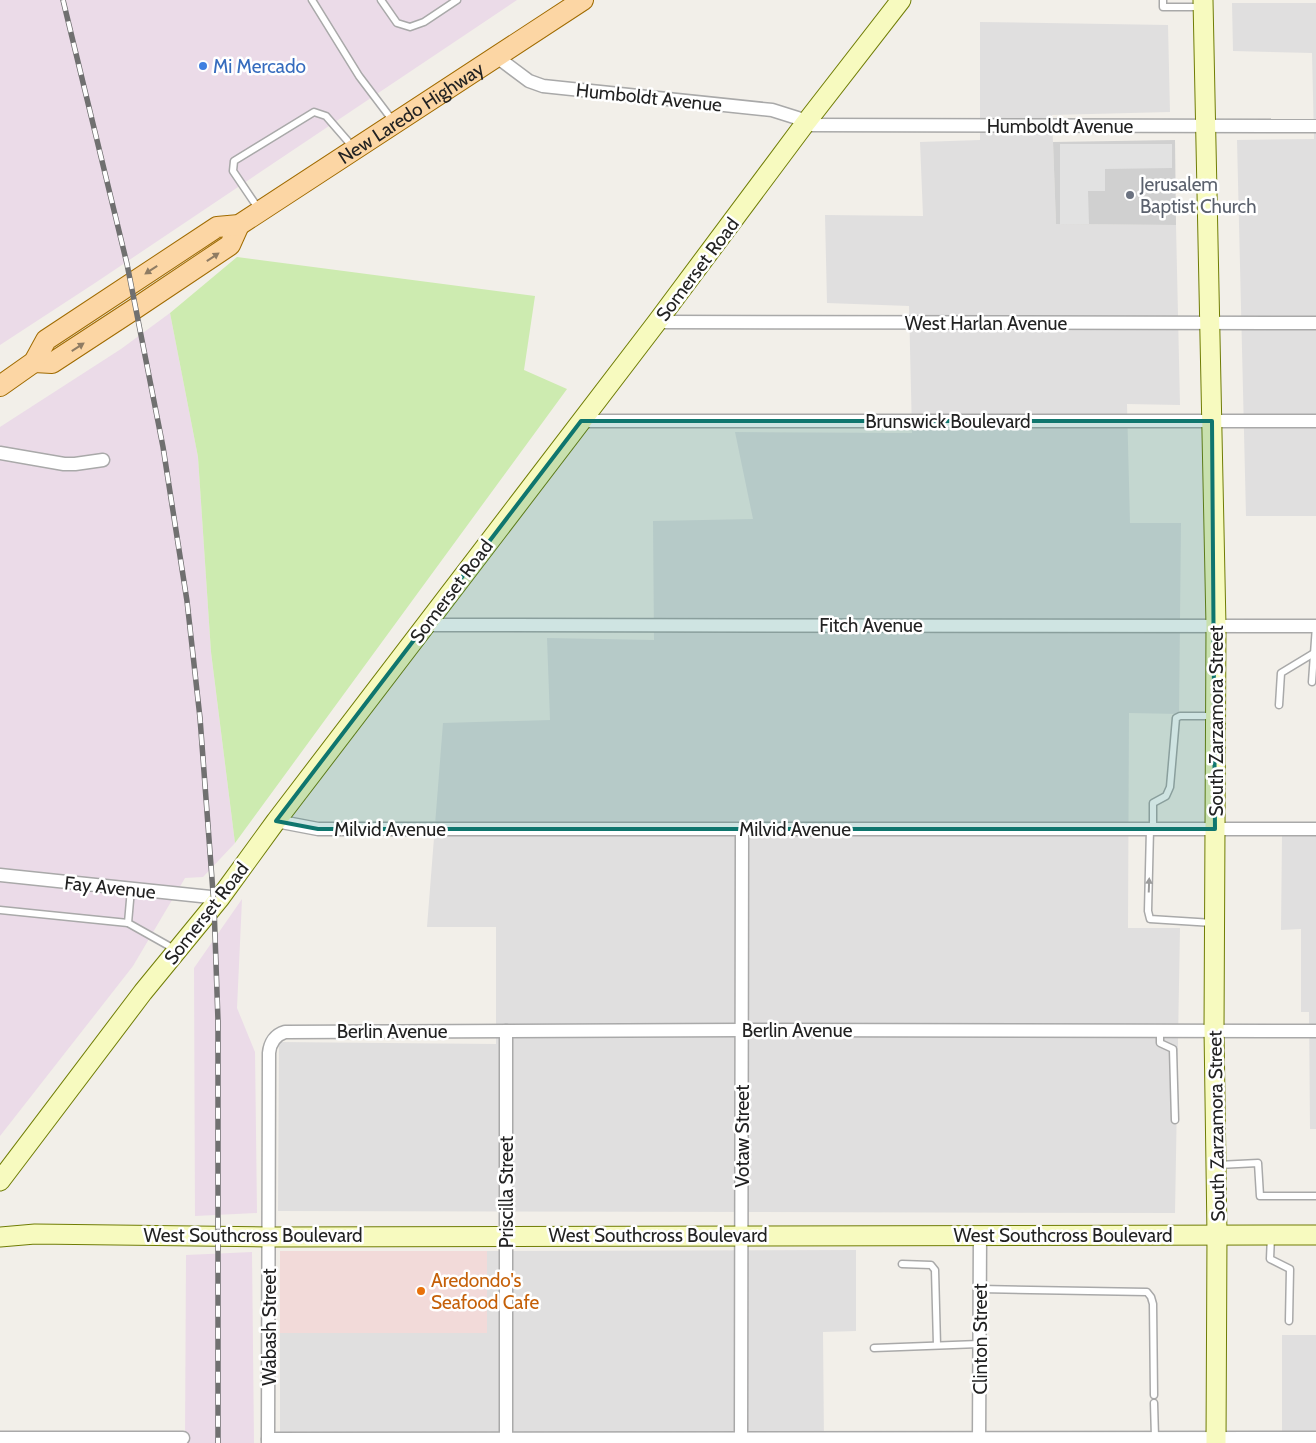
<svg xmlns="http://www.w3.org/2000/svg" width="1316" height="1443" font-family="Cabin,sans-serif">
  <style>
    .residential { fill: #e0dfdf }
    .commercial { fill: #f2dad9 }
    .industrial { fill: #ebdbe8 }
    .religious { fill: #d0d0d0 }
    .grass { fill: #cdebb0 }
    .parking { fill: #e2e2e2 }
    .lines { fill: none; stroke-linecap: round; stroke-linejoin: round }
    .service-casing { stroke: #a9a9a9; stroke-width: 9 }
    .minor-casing { stroke: #a9a9a9; stroke-width: 15 }
    .secondary-casing { stroke: #707d05; stroke-width: 21 }
    .primary-casing { stroke: #a06b00; stroke-width: 22 }
    .service { stroke: #fff; stroke-width: 6 }
    .minor { stroke: #fff; stroke-width: 12 }
    .secondary { stroke: #f7fabf; stroke-width: 19 }
    .primary { stroke: #fcd6a4; stroke-width: 20 }
    .rail-casing { stroke: #707070; stroke-width: 5.5 }
    .rail { stroke: #fff; stroke-width: 4; stroke-dasharray: 11; stroke-linecap: butt }
    .oneway { fill: #8f7c63 }
    .oneway2 { fill: #9c9c9c }
    .marked { fill: #0f766e; fill-opacity: 0.2; stroke: #0f766e; stroke-width: 4; stroke-linejoin: round }
    .shop-dot { fill: #3f7fe0; stroke: #fff; stroke-width: 2 }
    .worship-dot { fill: #6b7280; stroke: #fff; stroke-width: 2 }
    .food-dot { fill: #e8710a; stroke: #fff; stroke-width: 2 }
    .labels { text-anchor: middle; stroke-width: 5; stroke-linejoin: round; paint-order: stroke }
    .shop-label { font-size: 19px; fill: #366cbe; stroke: #fff; text-anchor: start }
    .street-label { font-size: 19px; fill: #222; stroke: #fff }
    .worship-label { font-size: 19px; fill: #5b616d; stroke: #fff; text-anchor: start }
    .food-label { font-size: 19px; fill: #c56008; stroke: #fff; text-anchor: start }
  </style>
  <rect width="100%" height="100%" fill="#f2efe9"/>
  <g class="residential">
    <polygon points="1232,3 1316,3 1316,516 1246,516 1237,140 1314,139 1312,53 1233,51"/>
    <polygon points="980,22 1168,25 1170,112 1052,115 1056,224 1176,225 1180,405 1127,404 1130,523 1181,523 1179,714 1129,713 1128,928 1180,928 1175,1213 278,1211 279,1042 496,1044 496,927 427,927 443,723 550,720 547,638 654,640 653,521 753,519 735,432 912,433 909,306 827,303 825,215 923,216 920,142 980,140"/>
    <polygon points="1282,835 1316,836 1316,1129 1310,1129 1309,1012 1301,1012 1301,929 1281,930"/>
    <polygon points="856,1250 856,1331 823,1332 824,1443 280,1443 280,1333 487,1333 487,1251"/>
    <rect x="1282" y="1335" width="34" height="108"/>
  </g>
  <rect class="commercial" x="280" y="1251" width="207" height="82"/>
  <g class="industrial">
    <polygon points="0,0 517,0 95,283 0,345"/>
    <polygon points="170,313 198,457 211,652 235,843 203,877 185,878 133,966 0,1136 0,427 121,349"/>
    <polygon points="242,899 237,1008 255,1052 257,1213 195,1216 194,968"/>
    <polygon points="252,1252 254,1443 185,1443 186,1255"/>
  </g>
  <polygon class="religious" points="1175,140 1176,225 1056,224 1053,142"/>
  <polygon class="grass" points="237,257 535,296 524,370 567,389 235,843 211,652 198,457 170,313"/>
  <polygon class="parking" points="1060,144 1172,144 1172,168 1105,169 1105,191 1088,191 1089,224 1060,224"/>
  <g class="lines">
    <g class="service-casing">
      <g id="service">
        <polyline points="312,0 359,76 393,121"/>
        <polyline points="381,0 397,23 410,27 424,22 457,0"/>
        <polyline points="1163,0 1163,7 1202,7"/>
        <polyline points="258,208 233,171 234,161 314,112 326,116 352,146"/>
        <polyline points="1312,682 1316,626"/>
        <polyline points="1279,705 1281,673 1314,653"/>
        <polyline points="1150,829 1148,911 1150,919 1213,923"/>
        <polyline points="1153,829 1153,803 1166,796 1170,787 1176,718 1180,716 1213,716"/>
        <polyline points="0,910 128,923 176,950"/>
        <polyline points="128,923 131,889"/>
        <polyline points="1160,1030 1160,1043 1173,1049 1175,1120"/>
        <polyline points="1218,1165 1258,1163 1260,1196 1316,1196"/>
        <polyline points="1271,1236 1270,1259 1290,1269 1289,1321"/>
        <polyline points="902,1264 931,1265 935,1270 937,1345"/>
        <polyline points="980,1289 1147,1292 1151,1297 1153,1304 1154,1395"/>
        <polyline points="874,1348 979,1344"/>
        <polyline points="1154,1403 1155,1437"/>
      </g>
    </g>
    <g class="minor-casing">
      <g id="minor">
        <polyline points="497,57 529,81 543,86 772,110 807,121"/>
        <polyline points="804,125 1316,126"/>
        <polyline points="657,322 1316,323"/>
        <polyline points="581,421 1316,421"/>
        <polyline points="0,453 64,464 75,464 103,460"/>
        <polyline points="426,625 1316,626"/>
        <polyline points="276,821 318,829 1316,829"/>
        <polyline points="0,875 220,898"/>
        <polyline points="0,1438 183,1438"/>
        <polyline points="268,1439 1316,1438"/>
        <path d="M268 1443 269 1053C270 1043 275 1035 285 1032L742 1030 1316 1031"/>
        <polyline points="506,1443 506,1031"/>
        <polyline points="741,1443 742,829"/>
        <polyline points="979,1443 980,1235"/>
      </g>
    </g>
    <g class="secondary-casing">
      <g id="secondary">
        <polyline points="1203,0 1216,626 1214,1030 1217,1235 1216,1443"/>
        <polyline points="0,1181 143,992 220,898 276,821 657,322 804,125 901,0"/>
        <polyline points="0,1237 35,1234 269,1237 1316,1235"/>
      </g>
    </g>
    <g class="primary-casing">
      <g id="primary">
        <polyline points="34,362 52,363 136,308 230,245 239,225"/>
        <path id="s1" d="M0 386 34 362 46 340 217 227 239 225 583 0"/>
      </g>
    </g>
    <use href="#service" class="service"/>
    <use href="#minor" class="minor"/>
    <use href="#secondary" class="secondary"/>
    <use href="#primary" class="primary"/>
    <g class="rail-casing">
      <polyline id="rail" points="63,0 127,264 163,447 187,601 200,718 214,906 218,1021 218,1443"/>
    </g>
    <use href="#rail" class="rail"/>
  </g>
  <defs><path id="oneway-solid" d="M-6-.8H1V-3.2L6.5 0L1 3.2V.8H-6Z" transform="scale(1.25)"/></defs>
  <g class="oneway">
    <use href="#oneway-solid" transform="translate(213 257) rotate(-34)"/>
    <use href="#oneway-solid" transform="translate(151 270) rotate(147)"/>
    <use href="#oneway-solid" transform="translate(78 347) rotate(-33)"/>
  </g>
  <use class="oneway2" href="#oneway-solid" transform="translate(1149 885) rotate(-88)"/>
  <path class="marked" d="M581 421H1212L1215 829H318L276 821Z"/>
  <circle class="shop-dot" cx="203" cy="66" r="5"/>
  <circle class="worship-dot" cx="1130" cy="195" r="5"/>
  <circle class="food-dot" cx="421" cy="1291" r="5"/>
  <g class="labels">
    <g class="shop-label">
      <text x="213" y="73">Mi Mercado</text>
    </g>
    <g class="street-label">
      <text transform="translate(649 97) rotate(6)" y="7">Humboldt Avenue</text>
      <text dy="7" stroke="none"><textPath href="#s1" startOffset="499">New Laredo Highway</textPath></text>
      <text x="1060" y="133">Humboldt Avenue</text>
      <text transform="translate(697 269) rotate(-53)" y="7">Somerset Road</text>
      <text x="986" y="330">West Harlan Avenue</text>
      <text x="948" y="428">Brunswick Boulevard</text>
      <text transform="translate(451 591) rotate(-53)" y="7">Somerset Road</text>
      <text x="871" y="632">Fitch Avenue</text>
      <text transform="translate(1216 721) rotate(-90)" y="7">South Zarzamora Street</text>
      <text x="390" y="836">Milvid Avenue</text>
      <text x="795" y="836">Milvid Avenue</text>
      <text transform="translate(110 887) rotate(6)" y="7">Fay Avenue</text>
      <text transform="translate(206 913) rotate(-52)" y="7">Somerset Road</text>
      <text x="797" y="1037">Berlin Avenue</text>
      <text x="392" y="1038">Berlin Avenue</text>
      <text transform="translate(1216 1126) rotate(-91)" y="7">South Zarzamora Street</text>
      <text transform="translate(742 1136) rotate(-90)" y="7">Votaw Street</text>
      <text transform="translate(506 1192) rotate(-90)" y="7">Priscilla Street</text>
      <text x="253" y="1242">West Southcross Boulevard</text>
      <text x="658" y="1242">West Southcross Boulevard</text>
      <text x="1063" y="1242">West Southcross Boulevard</text>
      <text transform="translate(269 1327) rotate(-90)" y="7">Wabash Street</text>
      <text transform="translate(980 1339) rotate(-90)" y="7">Clinton Street</text>
    </g>
    <g class="worship-label">
      <text x="1140" y="191">Jerusalem<tspan x="1140" dy="22">Baptist Church</tspan></text>
    </g>
    <g class="food-label">
      <text x="431" y="1287">Aredondo's<tspan x="431" dy="22">Seafood Cafe</tspan></text>
    </g>
  </g>
</svg>
